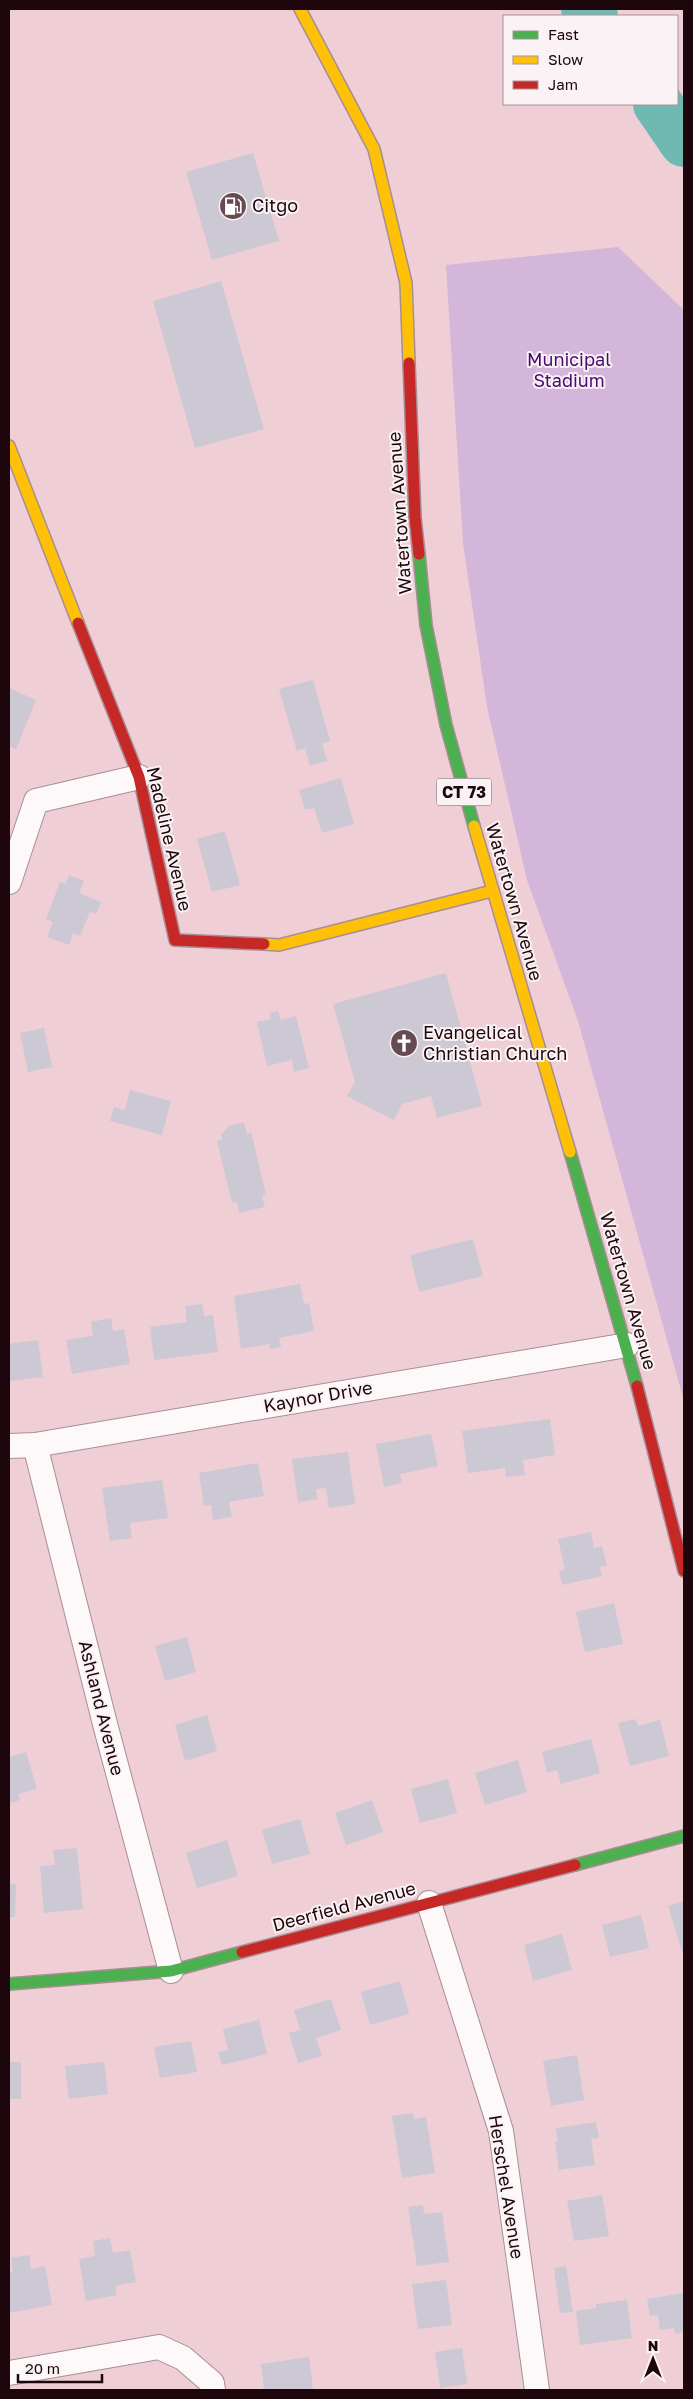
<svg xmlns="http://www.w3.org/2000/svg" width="693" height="2399" font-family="'Golos Text',sans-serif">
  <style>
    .green { fill: #d3b6d9 }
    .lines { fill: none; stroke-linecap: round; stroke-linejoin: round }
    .river { stroke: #70b9b3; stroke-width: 50 }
    .building { fill: #ccc8d4 }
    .street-casing { stroke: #a88e93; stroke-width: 26 }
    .fast-casing { stroke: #a88e93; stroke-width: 14 }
    .slow-casing { stroke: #a88e93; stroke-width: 14 }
    .jam-casing { stroke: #a88e93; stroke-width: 14 }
    .street { stroke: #fdf8f9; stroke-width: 24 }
    .fast { stroke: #4caf50; stroke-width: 11 }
    .slow { stroke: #ffc107; stroke-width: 11 }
    .jam { stroke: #c62828; stroke-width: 11 }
    .labels { text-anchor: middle; stroke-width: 4; stroke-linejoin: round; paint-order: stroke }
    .shield { fill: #faf2f4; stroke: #5f4d52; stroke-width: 1 }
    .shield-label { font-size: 16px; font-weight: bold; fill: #1d060c }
    .poi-label { font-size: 18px; fill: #1d060c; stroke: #faf2f4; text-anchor: start }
    .park-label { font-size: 18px; fill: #4a0974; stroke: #faf2f4 }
    .street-label { font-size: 18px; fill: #1d060c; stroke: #faf2f4 }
  </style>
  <rect width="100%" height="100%" fill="#efcfd5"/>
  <polygon class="green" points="618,247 684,310 684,1401 578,1021 527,880 487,707 463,543 446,265"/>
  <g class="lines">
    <g class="river">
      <polyline points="586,9 593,16"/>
      <polyline points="658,104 684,142"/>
    </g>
  </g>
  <g class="building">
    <polygon points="253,153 279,241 212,260 186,172"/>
    <polygon points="221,281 264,429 195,448 153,301"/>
    <polygon points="313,680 330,741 322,743 327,761 310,766 305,748 297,751 279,689"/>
    <polygon points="9,688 36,700 16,749 9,746"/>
    <polygon points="341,778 354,824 322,833 314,808 305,810 299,790"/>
    <polygon points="225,831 240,885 212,892 197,839"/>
    <polygon points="69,875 84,881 79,893 101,902 96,914 90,912 80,936 73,933 69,945 47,937 53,922 46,919 60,882 65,884"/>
    <polygon points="446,973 482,1106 437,1118 431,1096 402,1104 394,1120 347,1096 355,1082 333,1004"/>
    <polygon points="278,1011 281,1020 296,1016 309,1068 294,1072 292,1060 267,1066 257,1022 271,1019 270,1013"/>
    <polygon points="44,1028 52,1067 28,1072 20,1033"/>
    <polygon points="130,1090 171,1101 162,1135 110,1121 114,1107 125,1110"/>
    <polygon points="244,1122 247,1134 251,1132 266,1195 262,1196 265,1207 239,1213 237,1202 232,1203 217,1141 222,1140 221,1135 229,1126"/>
    <polygon points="473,1239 483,1276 419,1292 410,1255"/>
    <polygon points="300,1284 304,1304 309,1303 314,1331 279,1338 281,1347 270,1349 269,1344 241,1349 234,1296"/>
    <polygon points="202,1304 204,1316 213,1315 218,1352 154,1360 150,1327 187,1322 185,1306"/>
    <polygon points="111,1318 113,1331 124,1329 130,1364 72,1374 66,1340 93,1336 91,1322"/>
    <polygon points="38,1340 43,1377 9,1381 9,1344"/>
    <polygon points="550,1419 555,1455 523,1460 525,1475 506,1477 505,1468 468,1473 462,1431"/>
    <polygon points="431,1434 438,1466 400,1474 402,1483 384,1487 376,1444"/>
    <polygon points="348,1452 355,1504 329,1508 326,1488 316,1489 317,1499 298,1502 292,1459"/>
    <polygon points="258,1463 264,1496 229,1502 232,1517 213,1520 211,1505 204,1506 199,1473"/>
    <polygon points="162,1480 168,1518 130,1523 132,1538 110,1541 102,1488"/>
    <polygon points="591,1532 594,1548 602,1546 607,1566 600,1567 602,1576 562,1585 559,1571 565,1570 558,1539"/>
    <polygon points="614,1603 623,1644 585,1652 576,1612"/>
    <polygon points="187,1637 196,1672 165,1681 155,1646"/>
    <polygon points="207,1715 217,1751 185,1761 175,1725"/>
    <polygon points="636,1719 638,1726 660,1720 669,1756 630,1766 618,1723"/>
    <polygon points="591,1739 600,1773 561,1784 557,1770 547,1773 542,1752"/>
    <polygon points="26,1752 37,1789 18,1794 20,1800 9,1803 9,1757"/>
    <polygon points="518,1760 527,1792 485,1805 475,1773"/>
    <polygon points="448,1779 457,1813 420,1823 411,1789"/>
    <polygon points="372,1800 383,1832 346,1845 335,1813"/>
    <polygon points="300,1819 310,1854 272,1864 262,1830"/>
    <polygon points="227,1840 238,1876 197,1888 186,1853"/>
    <polygon points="77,1848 83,1909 44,1913 40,1866 55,1865 53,1850"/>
    <polygon points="9,1884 16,1884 15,1917 9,1917"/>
    <polygon points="684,1901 684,1951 682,1951 668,1906"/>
    <polygon points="641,1915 649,1948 610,1957 602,1925"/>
    <polygon points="562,1934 572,1970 533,1981 524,1945"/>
    <polygon points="400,1981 409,2014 370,2025 361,1992"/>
    <polygon points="331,1999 341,2030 316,2038 322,2056 298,2063 289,2033 300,2030 294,2010"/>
    <polygon points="259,2020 267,2054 222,2065 218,2052 228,2050 223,2029"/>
    <polygon points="191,2041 197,2072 160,2078 154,2047"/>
    <polygon points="577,2055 584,2100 551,2106 543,2061"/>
    <rect x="9" y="2062" width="12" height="37"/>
    <polygon points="104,2062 108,2094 69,2099 65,2066"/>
    <polygon points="413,2113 414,2119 426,2117 435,2173 402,2178 392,2116"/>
    <polygon points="596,2122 599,2138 591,2139 595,2165 559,2170 555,2142 558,2142 556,2128"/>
    <polygon points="602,2195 609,2236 574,2241 567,2201"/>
    <polygon points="423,2205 424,2214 442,2212 449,2262 417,2266 408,2207"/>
    <polygon points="110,2238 113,2253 130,2250 136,2282 115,2286 117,2295 86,2301 79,2259 95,2256 93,2241"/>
    <polygon points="29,2255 31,2269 45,2266 52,2305 9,2313 9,2272 13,2272 11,2258"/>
    <polygon points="566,2266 573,2312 560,2313 554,2268"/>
    <polygon points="446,2280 452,2325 418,2329 412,2284"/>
    <polygon points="684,2293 684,2332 675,2334 674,2328 660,2330 658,2315 650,2316 647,2299"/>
    <polygon points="627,2300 632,2338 580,2345 576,2311 596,2308 596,2304"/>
    <polygon points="462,2348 467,2384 440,2388 435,2352"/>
    <polygon points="309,2357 313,2390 264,2390 261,2364"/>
  </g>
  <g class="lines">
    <g class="street-casing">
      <g id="street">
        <polyline points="9,882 36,801 139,777"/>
        <polyline points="35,1445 105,1724 171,1971"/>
        <polyline points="9,1446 35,1445 627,1345"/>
        <polyline points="429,1903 501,2131 537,2390"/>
        <polyline points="9,2373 159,2347 183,2358 212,2383 213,2390"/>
      </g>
    </g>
    <g class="fast-casing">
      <g id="fast">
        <polyline points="419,554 426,625 446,725 474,826"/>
        <polyline points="570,1152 637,1386"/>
        <polyline points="575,1865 684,1836"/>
        <polyline points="9,1984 171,1971 242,1952"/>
      </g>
    </g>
    <g class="slow-casing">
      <g id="slow">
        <polyline points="300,9 374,149 406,283 409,363"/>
        <polyline points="9,446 78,623"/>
        <polyline points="474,826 570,1152"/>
        <polyline points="264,944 279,945 492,891"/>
      </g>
    </g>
    <g class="jam-casing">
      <g id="jam">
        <polyline points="409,363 415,517 419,554"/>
        <polyline points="78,623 139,777 175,940 264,944"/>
        <polyline points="637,1386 684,1571"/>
        <polyline points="242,1952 575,1865"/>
      </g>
    </g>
    <use href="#street" class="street"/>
    <use href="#fast" class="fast"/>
    <use href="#slow" class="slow"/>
    <use href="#jam" class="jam"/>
  </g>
  <defs>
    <g id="fuel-disc" transform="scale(1.4375)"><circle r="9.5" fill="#664c52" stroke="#faf2f4"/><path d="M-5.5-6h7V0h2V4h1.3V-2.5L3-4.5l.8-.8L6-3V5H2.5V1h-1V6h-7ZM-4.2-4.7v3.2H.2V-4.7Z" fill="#fff"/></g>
    <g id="church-disc" transform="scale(1.4375)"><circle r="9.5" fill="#664c52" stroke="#faf2f4"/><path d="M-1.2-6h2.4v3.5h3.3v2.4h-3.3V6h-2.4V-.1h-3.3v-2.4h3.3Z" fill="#fff"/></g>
  </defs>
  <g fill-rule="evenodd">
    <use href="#fuel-disc" x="233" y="206"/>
    <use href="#church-disc" x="404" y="1043"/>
  </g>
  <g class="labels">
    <rect class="shield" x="436.5" y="778.5" width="55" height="27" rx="4"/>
    <g class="shield-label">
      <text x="464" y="798">CT 73</text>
    </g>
    <g class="poi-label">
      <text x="252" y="212">Citgo</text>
      <text x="423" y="1039">Evangelical<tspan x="423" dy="21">Christian Church</tspan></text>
    </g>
    <g class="park-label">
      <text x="569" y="366">Municipal<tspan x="569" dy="21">Stadium</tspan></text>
    </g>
    <g class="street-label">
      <text transform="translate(400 513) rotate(-94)" y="6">Watertown Avenue</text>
      <text transform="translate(169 839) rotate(77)" y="6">Madeline Avenue</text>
      <text transform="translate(514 902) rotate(74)" y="6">Watertown Avenue</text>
      <text transform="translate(628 1291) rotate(74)" y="6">Watertown Avenue</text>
      <text transform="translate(318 1397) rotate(-10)" y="6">Kaynor Drive</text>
      <text transform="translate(101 1708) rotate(76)" y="6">Ashland Avenue</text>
      <text transform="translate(344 1907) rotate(-15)" y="6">Deerfield Avenue</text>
      <text transform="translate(506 2187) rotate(81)" y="6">Herschel Avenue</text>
    </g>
  </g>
  <rect width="693" height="2399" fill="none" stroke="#1d060c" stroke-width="20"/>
  <rect x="503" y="15" width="175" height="90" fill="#faf2f4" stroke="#a29497"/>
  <rect x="513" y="31" width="25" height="8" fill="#4caf50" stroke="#a29497"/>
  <text x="548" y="40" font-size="15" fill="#1d060c">Fast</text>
  <rect x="513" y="56" width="25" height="8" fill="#ffc107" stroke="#a29497"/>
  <text x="548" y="65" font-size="15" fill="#1d060c">Slow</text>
  <rect x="513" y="81" width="25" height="8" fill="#c62828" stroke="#a29497"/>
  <text x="548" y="90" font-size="15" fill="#1d060c">Jam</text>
  <g transform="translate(653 2359)" stroke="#faf2f4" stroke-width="4" paint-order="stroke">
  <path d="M0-4L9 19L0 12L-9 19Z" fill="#1d060c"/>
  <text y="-8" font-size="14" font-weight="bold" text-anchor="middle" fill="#1d060c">N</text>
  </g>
  <path d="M18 2374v8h84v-8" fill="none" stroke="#1d060c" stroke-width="2.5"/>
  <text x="25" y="2374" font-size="15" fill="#1d060c" stroke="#faf2f4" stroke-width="4" paint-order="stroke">20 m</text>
</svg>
